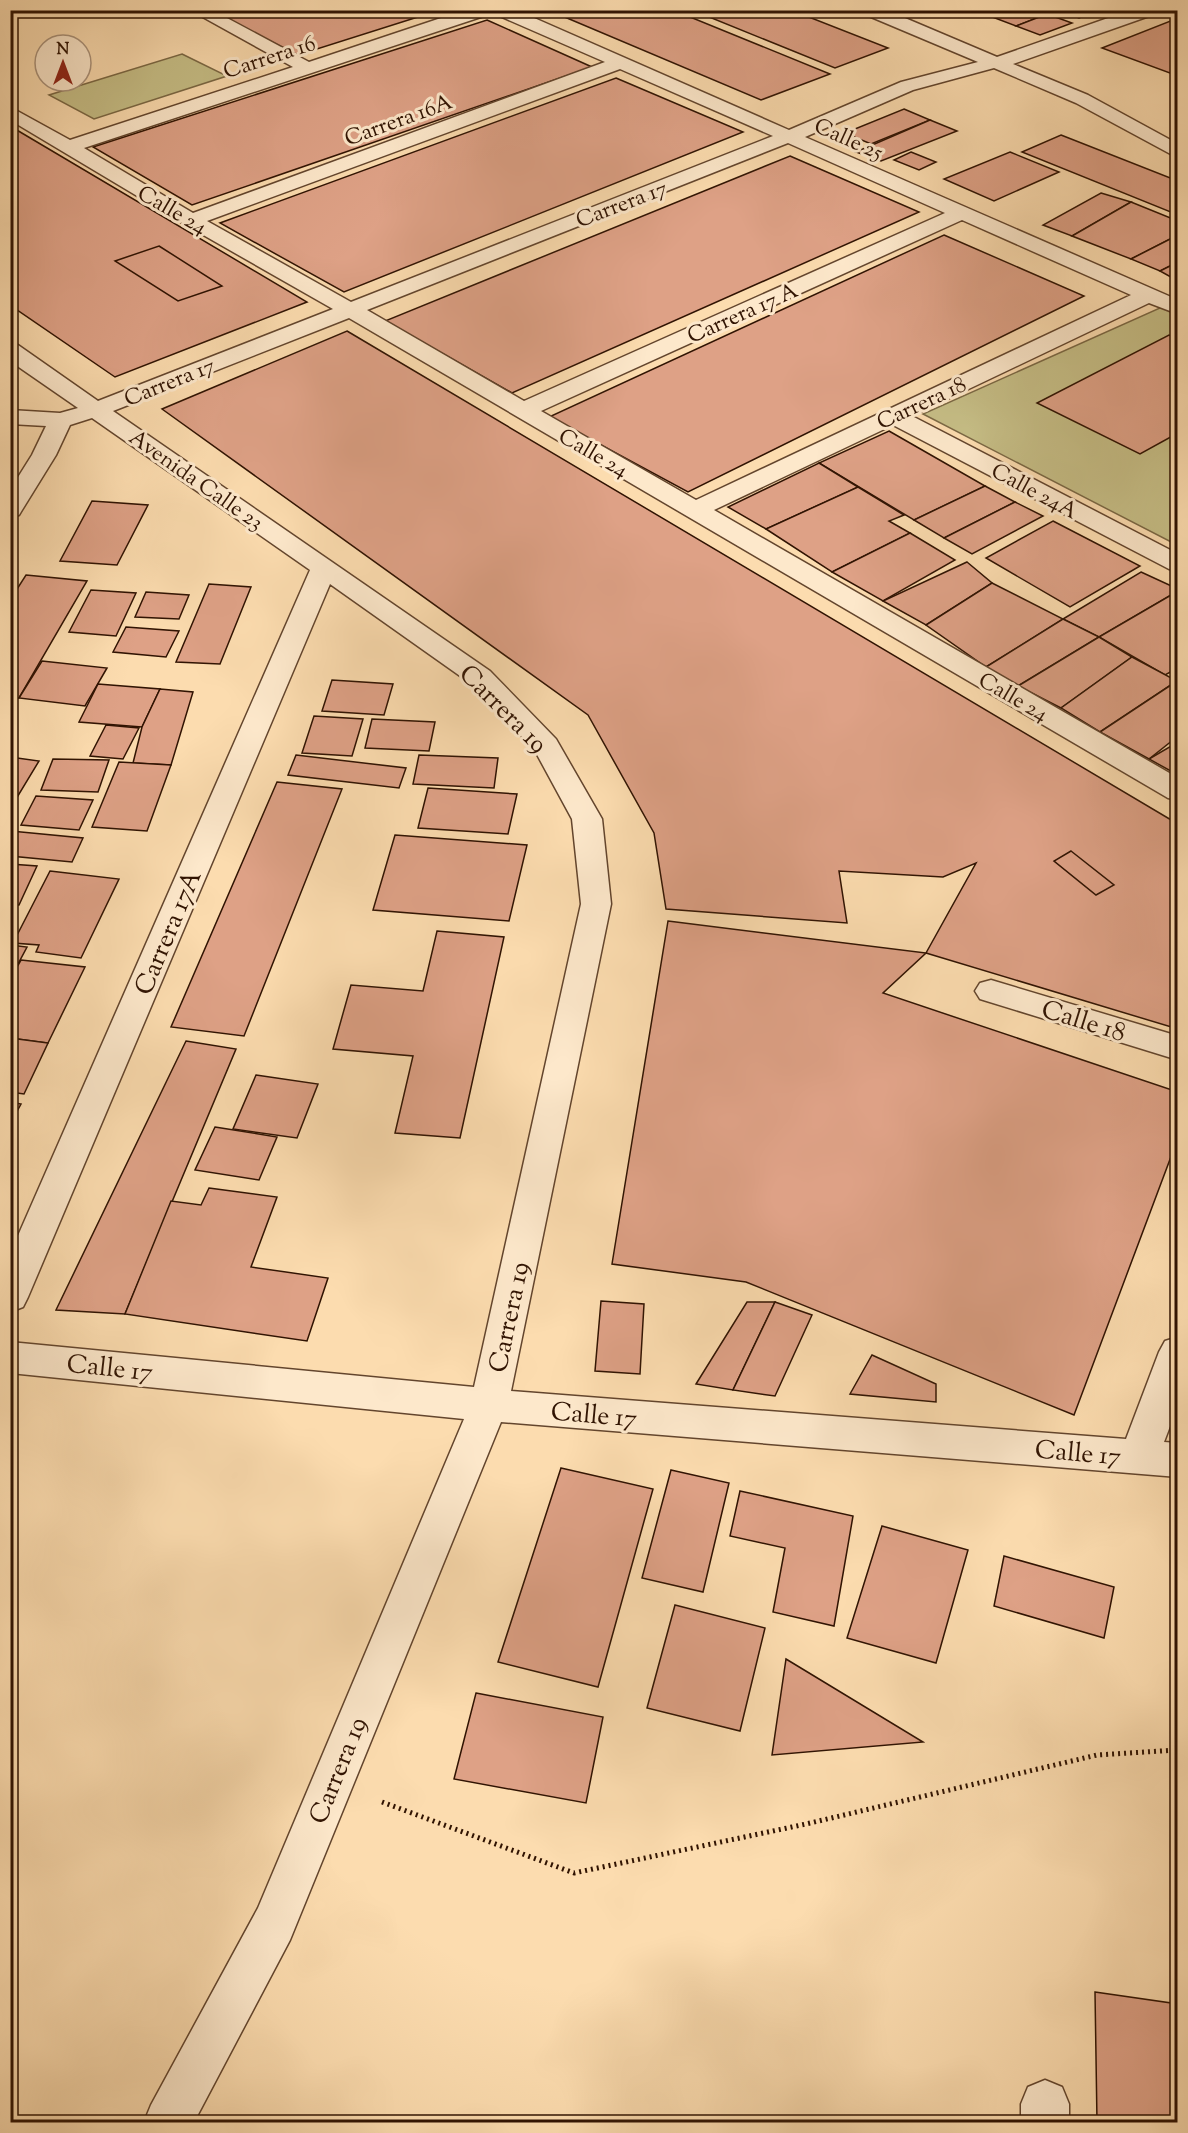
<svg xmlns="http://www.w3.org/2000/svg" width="1188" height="2133" font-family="'Sorts Mill Goudy',serif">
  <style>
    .green { fill: #c6be86; stroke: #7b6844; stroke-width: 1.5 }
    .building { fill: #dea186; stroke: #301302; stroke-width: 1.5 }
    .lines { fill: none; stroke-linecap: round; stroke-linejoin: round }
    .minor-casing { stroke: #63452d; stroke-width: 3 }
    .path { stroke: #301302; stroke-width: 5; stroke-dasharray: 2 4; stroke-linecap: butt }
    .minor { fill: #fde8cb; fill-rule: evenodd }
    .labels { text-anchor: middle; stroke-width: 6; stroke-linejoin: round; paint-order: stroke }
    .far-street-label { font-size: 22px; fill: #301302; stroke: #fde8cb }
    .street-label { font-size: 26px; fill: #301302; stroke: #fde8cb }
  </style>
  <rect width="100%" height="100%" fill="#fcdcaf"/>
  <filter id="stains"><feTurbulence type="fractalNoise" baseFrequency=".00333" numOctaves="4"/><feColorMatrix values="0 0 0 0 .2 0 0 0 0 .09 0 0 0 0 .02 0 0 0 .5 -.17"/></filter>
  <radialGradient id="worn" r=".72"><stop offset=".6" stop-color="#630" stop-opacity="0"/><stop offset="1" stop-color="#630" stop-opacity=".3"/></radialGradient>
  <g class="green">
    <polygon points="182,54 227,76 94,119 49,95"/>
    <polygon points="1162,307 1177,314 1177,545 923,414"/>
  </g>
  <g class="building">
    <polygon points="208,10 440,10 298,55"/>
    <polygon points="548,10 673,10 830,74 761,100"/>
    <polygon points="692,10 791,10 888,48 835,68"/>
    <polygon points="1000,10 1037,10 1047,14 1016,26 987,15"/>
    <polygon points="1058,10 1100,10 1079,18"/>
    <polygon points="1047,14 1072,23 1040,35 1016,26"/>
    <polygon points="1178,18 1178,76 1102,48"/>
    <polygon points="487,20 592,67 192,205 93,147"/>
    <polygon points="616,78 743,132 344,292 220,223"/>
    <polygon points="904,109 930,120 871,144 845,133"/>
    <polygon points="930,120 957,131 881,161 856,152"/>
    <polygon points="10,126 307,302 115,377 10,305"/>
    <polygon points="1061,135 1178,181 1178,215 1022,152"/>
    <polygon points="911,152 936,162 919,170 894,160"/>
    <polygon points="1010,152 1059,172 994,201 944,179"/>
    <polygon points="790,156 919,212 512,393 385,321"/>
    <polygon points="1101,193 1131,202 1072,236 1043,225"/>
    <polygon points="1131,202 1178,221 1178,235 1131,259 1072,236"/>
    <polygon points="944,235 1084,296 688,492 549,417"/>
    <polygon points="1178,235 1178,262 1160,271 1131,259"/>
    <polygon points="159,246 222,286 178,301 115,261"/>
    <polygon points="1178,262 1178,281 1160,271"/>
    <polygon points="347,331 1178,824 1178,1029 926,953 976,863 943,877 839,871 847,923 666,909 654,833 588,715 162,409"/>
    <polygon points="1169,335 1178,339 1178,433 1140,454 1037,403"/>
    <polygon points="889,431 985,486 914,520 819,463"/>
    <polygon points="819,463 858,487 766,529 728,507"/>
    <polygon points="985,486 1015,502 944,538 914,520"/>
    <polygon points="858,487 904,515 889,521 910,533 832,572 766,529"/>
    <polygon points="92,501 148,505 117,565 60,561"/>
    <polygon points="1015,502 1043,516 972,554 944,538"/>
    <polygon points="1053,521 1140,566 1070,607 986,558"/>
    <polygon points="910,533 955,560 883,601 832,572"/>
    <polygon points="967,562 992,583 926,625 883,601"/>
    <polygon points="1141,572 1178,589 1178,591 1099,637 1063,619"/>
    <polygon points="26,575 87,581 19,698 10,698 10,600"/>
    <polygon points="992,583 1063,619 986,667 926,625"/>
    <polygon points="209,584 251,587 220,664 176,662"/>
    <polygon points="91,590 136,593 116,636 69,632"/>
    <polygon points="1178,591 1178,668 1165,675 1099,637"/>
    <polygon points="146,592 189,595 179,619 135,617"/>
    <polygon points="1063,619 1099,637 1018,686 986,667"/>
    <polygon points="126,627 179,631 166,657 113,652"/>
    <polygon points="1099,637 1132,657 1061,708 1018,686"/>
    <polygon points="1132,657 1177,681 1100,732 1061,708"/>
    <polygon points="42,661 107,668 85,706 19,698"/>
    <polygon points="332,680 393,684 384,715 322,711"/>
    <polygon points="1177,681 1178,736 1149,759 1100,732"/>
    <polygon points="98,684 160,689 142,727 79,722"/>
    <polygon points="160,689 193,692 171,765 133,763 142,727"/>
    <polygon points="314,716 363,719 352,756 302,753"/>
    <polygon points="372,719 435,722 429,751 365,748"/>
    <polygon points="106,725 139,728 123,759 90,756"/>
    <polygon points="1178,742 1178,775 1149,759"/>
    <polygon points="296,755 406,768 399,788 288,775"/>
    <polygon points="419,755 498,758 494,788 413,784"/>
    <polygon points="10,757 39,761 10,809"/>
    <polygon points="53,759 109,760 98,792 41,790"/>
    <polygon points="119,762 171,765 147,831 92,827"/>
    <polygon points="277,782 342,789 244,1036 171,1027"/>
    <polygon points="428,788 517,794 508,834 418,828"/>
    <polygon points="36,796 93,800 79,830 21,825"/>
    <polygon points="10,832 11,831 83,838 72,862 10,856"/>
    <polygon points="395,835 527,845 509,921 373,910"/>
    <polygon points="1071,851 1114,885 1096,895 1054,861"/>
    <polygon points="10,864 37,866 19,905 10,905"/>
    <polygon points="50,871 119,879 81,958 36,952 39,945 13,943"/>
    <polygon points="668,921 926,953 883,993 1178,1092 1178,1138 1074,1415 746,1282 612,1264"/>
    <polygon points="437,931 504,937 460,1138 395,1133 413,1056 333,1049 351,985 423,991"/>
    <polygon points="10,945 27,947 10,979"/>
    <polygon points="21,960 85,967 48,1043 10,1038 10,979"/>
    <polygon points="10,1038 48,1043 24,1094 10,1092"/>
    <polygon points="186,1041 236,1049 125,1314 56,1310"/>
    <polygon points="256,1075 318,1084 297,1138 233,1129"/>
    <polygon points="10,1102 21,1104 10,1124"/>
    <polygon points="215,1127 277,1137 259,1180 195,1170"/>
    <polygon points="209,1188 277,1197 251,1267 328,1278 307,1341 125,1314 171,1201 201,1205"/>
    <polygon points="601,1301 644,1304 640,1374 595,1371"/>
    <polygon points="747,1302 775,1302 733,1390 696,1384"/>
    <polygon points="775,1302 812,1315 775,1396 733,1390"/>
    <polygon points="872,1355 936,1384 936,1402 850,1394"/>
    <polygon points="561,1468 653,1489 598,1687 498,1662"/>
    <polygon points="671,1470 729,1483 703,1592 642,1578"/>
    <polygon points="740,1491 853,1516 834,1626 773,1612 785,1548 730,1536"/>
    <polygon points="882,1526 968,1550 936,1663 847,1638"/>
    <polygon points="1004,1556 1114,1587 1104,1638 994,1606"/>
    <polygon points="675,1605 765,1628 740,1731 647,1708"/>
    <polygon points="786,1659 923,1742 772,1755"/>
    <polygon points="476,1693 603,1717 586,1803 454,1779"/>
    <polygon points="1095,1992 1178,2004 1178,2122 1097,2122"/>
  </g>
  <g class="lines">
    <g class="minor-casing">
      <g id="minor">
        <path d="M190 10H212L309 62 465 10H492L490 14 84 148 193 213 605 62 495 14 493 10H516L789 130 901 82 978 62 864 14 862 10H886L997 57 1131 10H1157L1155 14 1013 64 1088 95 1178 144V158L1076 103 994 68 913 90 805 137 1178 300V314L1149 303 912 416 1178 554V571L1169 569 893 425 714 510 1178 778V800L1168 798 349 318 113 411 490 671 556 739 602 819 611 904 511 1391 1126 1439 1159 1352 1165 1341 1178 1337V1405L1164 1442 1178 1443V1477L501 1422 290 1940 194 2122H144L151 2105 258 1908 464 1419 10 1373V1342L474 1387 581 904 572 819 534 749 470 683 330 584 28 1297 23 1307 10 1312V1254L310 570 92 418 70 425 56 455 22 510 19 515 10 517V490L32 455 46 426 10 424V410L60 413 78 408 10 361V343L18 345 98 401 333 309 184 224 10 120V107L70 140 293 67ZM620 69 773 136 351 302 207 221ZM788 143 945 213 524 401 367 310ZM962 220 1131 295 696 500 541 411Z"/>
        <polygon points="991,980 1178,1036 1178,1060 980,999 975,991 980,983"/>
        <polygon points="1045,2080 1062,2087 1069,2104 1069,2122 1021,2122 1021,2104 1028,2087"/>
      </g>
    </g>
    <polyline class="path" points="382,1802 574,1873 806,1824 1097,1755 1178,1750"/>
    <use href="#minor" class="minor"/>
  </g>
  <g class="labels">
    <g class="far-street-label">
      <text transform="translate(269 56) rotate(-18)" y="8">Carrera 16</text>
      <text transform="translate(398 119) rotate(-20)" y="8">Carrera 16A</text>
      <text transform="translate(849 138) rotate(24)" y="8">Calle 25</text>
      <text transform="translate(621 203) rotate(-21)" y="8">Carrera 17</text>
      <text transform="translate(173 209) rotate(30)" y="8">Calle 24</text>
      <text transform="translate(742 312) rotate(-24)" y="8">Carrera 17 A</text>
      <text transform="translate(169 381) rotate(-22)" y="8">Carrera 17</text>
      <text transform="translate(921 402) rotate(-25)" y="8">Carrera 18</text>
      <text transform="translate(594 452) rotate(30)" y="8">Calle 24</text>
      <text transform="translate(197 479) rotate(35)" y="8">Avenida Calle 23</text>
      <text transform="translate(1035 490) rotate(28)" y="8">Calle 24A</text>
      <text transform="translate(1014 696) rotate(30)" y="8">Calle 24</text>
    </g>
    <g class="street-label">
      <text transform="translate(504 708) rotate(45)" y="9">Carrera 19</text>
      <text transform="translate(167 932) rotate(-67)" y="9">Carrera 17A</text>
      <text transform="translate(1084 1020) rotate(17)" y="9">Calle 18</text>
      <text transform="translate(508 1317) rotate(-78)" y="9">Carrera 19</text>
      <text transform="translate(110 1367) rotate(6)" y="9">Calle 17</text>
      <text transform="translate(594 1414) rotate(5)" y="9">Calle 17</text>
      <text transform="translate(1078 1452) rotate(5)" y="9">Calle 17</text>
      <text transform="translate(337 1770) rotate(-68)" y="9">Carrera 19</text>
    </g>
  </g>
  <rect width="1188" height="2133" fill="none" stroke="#fcdcaf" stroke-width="36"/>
  <rect x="12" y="12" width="1164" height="2109" fill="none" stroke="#301302" stroke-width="3"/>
  <rect x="18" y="18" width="1152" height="2097" fill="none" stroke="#301302" stroke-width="1.5"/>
  <g transform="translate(63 63)"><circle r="28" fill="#fde8cb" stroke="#ab937b" stroke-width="1.5"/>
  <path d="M0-4.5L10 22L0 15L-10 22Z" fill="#8f2418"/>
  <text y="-9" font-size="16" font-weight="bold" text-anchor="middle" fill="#301302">N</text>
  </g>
  <rect width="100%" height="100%" filter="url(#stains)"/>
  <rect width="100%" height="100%" fill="url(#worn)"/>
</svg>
